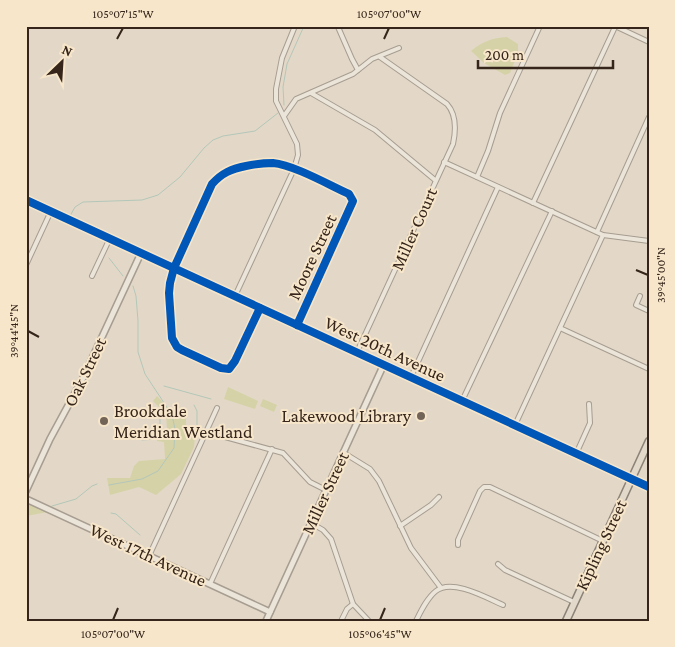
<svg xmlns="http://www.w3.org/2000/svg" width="675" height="647" font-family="'Crimson Pro',serif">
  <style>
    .green { fill: #d6d2a8 }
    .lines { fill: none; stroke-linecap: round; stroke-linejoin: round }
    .stream { stroke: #b3c7b9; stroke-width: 1 }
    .minor-casing { stroke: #a79d91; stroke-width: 6 }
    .tertiary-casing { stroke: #a79d91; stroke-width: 8 }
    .primary-casing { stroke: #8d8378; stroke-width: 9 }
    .minor { stroke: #ebe4d9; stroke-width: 4 }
    .tertiary { stroke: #ebe4d9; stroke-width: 5 }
    .primary { stroke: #e2d9ca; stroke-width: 6 }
    .cycleway-casing { stroke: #f7e6ca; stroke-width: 11 }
    .cycleway { stroke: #0057b8; stroke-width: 8 }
    .ticks { fill: none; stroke: #35251a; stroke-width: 2 }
    .poi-dot { fill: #726457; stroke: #f7e6ca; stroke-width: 2 }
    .labels { text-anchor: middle; stroke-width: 4; stroke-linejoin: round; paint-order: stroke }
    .street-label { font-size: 18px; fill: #35251a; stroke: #f7e6ca }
    .poi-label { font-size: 18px; fill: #35251a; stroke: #f7e6ca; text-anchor: start }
    .neatline { fill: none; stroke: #35251a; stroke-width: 2 }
    .ticks-label { font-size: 12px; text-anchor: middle; fill: #35251a }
  </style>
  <rect width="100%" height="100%" fill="#e3d8c7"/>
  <g class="green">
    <path d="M507 37 518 44V53L510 73 505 75 484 63 471 51C483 41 492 38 507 37Z"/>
    <polygon points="228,387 258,401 255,409 224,399"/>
    <polygon points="157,396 173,413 186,417 186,432 195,435 194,447 181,474 156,495 139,487 110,495 107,478 130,478 134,466 139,461 165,459 164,442 157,441 157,434 167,429 166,414 153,401"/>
    <polygon points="263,399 277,405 274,412 260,406"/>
    <polygon points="26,503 48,512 26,516"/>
  </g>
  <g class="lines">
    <g class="stream">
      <polyline points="284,105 283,87 287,64 304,26"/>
      <polyline points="70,216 75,207 83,202 142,200 158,195 180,177 204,148 213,140 223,136 255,131 278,113"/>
      <polyline points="109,258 123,276"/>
      <polyline points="164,386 211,399"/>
      <polyline points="194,405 197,411 197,430"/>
      <polyline points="157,435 160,427 160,418"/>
      <polyline points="142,440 156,439 157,437"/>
      <polyline points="109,485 142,479 158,471 174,448 175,429 172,415 145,374 138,352 138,321 136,296 133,286"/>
      <polyline points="52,506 76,499 92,486 97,484"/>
      <polyline points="111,513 116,514 140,535"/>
    </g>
    <g class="minor-casing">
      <g id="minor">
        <polyline points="615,26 649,42"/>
        <polyline points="338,27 352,59 358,70"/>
        <polyline points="311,93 375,130 435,180"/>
        <polyline points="284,116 296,99 353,74 372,59 399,48"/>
        <polyline points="444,162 603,235 649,241"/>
        <polyline points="477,177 488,151 500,113 540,26"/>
        <polyline points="533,203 615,27"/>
        <polyline points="597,232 649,117"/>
        <polyline points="26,265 51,211"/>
        <polyline points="92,276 110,238"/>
        <polyline points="235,296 294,169 298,155 297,144 276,101 276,89 282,58 295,26"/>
        <polyline points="640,296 636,305 649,311"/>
        <path d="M260 308 235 361 229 369 221 368 182 350 177 347 172 338 169 293 170 283 174 268 212 184C222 173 231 169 246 166 255 164 263 163 273 163 294 165 329 185 349 194L353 201 297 325"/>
        <polyline points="560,328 649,369"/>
        <path d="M357 352 453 144C456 130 457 115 447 104L380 57"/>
        <polyline points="411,377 498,187"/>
        <polyline points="462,401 552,211"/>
        <polyline points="515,425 603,235"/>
        <polyline points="207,432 283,453 310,482 326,490"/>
        <polyline points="344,453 370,469 379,481 411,548 441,588"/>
        <polyline points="576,454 590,423 589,404"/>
        <polyline points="311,523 323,530 331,539 353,604 369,621"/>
        <polyline points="400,526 431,505 439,497"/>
        <polyline points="458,545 458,540 480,491 484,487 490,487 603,541"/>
        <polyline points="149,556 217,408"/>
        <polyline points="498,564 505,570 574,602"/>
        <polyline points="210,584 272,449"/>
        <polyline points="341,621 347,609 353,604"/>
        <path d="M416 621C421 611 427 598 436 591 452 578 487 598 503 605"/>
      </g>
    </g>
    <g class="tertiary-casing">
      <g id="tertiary">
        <polyline points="26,200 649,487"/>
        <polyline points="26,491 50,439 82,380 141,253"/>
        <polyline points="26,499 270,612"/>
        <polyline points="266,621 384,364"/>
      </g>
    </g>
    <g class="primary-casing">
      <polyline id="primary" points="566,621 649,441"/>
    </g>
    <use href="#minor" class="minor"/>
    <use href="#tertiary" class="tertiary"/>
    <use href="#primary" class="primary"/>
    <g class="cycleway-casing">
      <g id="cycleway">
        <polyline points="26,200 649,487"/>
        <path d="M260 308 235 361 229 369 221 368 182 350 177 347 172 338 169 293 170 283 174 268 212 184C222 173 231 169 246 166 255 164 263 163 273 163 294 165 329 185 349 194L353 201 297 325"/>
      </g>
    </g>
    <use href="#cycleway" class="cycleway"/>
  </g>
  <path class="ticks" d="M117 39 123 28M384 39 389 28M636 270 648 275M28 331 39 337M113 620 118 608M380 620 385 608"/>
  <g class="poi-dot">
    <circle cx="421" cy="416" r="5"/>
    <circle cx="104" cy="421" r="5"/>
  </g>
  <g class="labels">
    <g class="street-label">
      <text transform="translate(414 229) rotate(-66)" y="6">Miller Court</text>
      <text transform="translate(312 257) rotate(-65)" y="6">Moore Street</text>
      <text transform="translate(385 349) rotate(25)" y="6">West 20th Avenue</text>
      <text transform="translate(85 372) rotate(-64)" y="6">Oak Street</text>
      <text transform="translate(325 493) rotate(-65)" y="6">Miller Street</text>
      <text transform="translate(601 545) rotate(-65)" y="6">Kipling Street</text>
      <text transform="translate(148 555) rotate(25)" y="6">West 17th Avenue</text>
    </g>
    <g class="poi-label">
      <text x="114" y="417">Brookdale<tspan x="114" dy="21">Meridian Westland</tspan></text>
      <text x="411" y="422" text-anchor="end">Lakewood Library</text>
    </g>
  </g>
  <rect width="675" height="647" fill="none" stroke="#f7e6ca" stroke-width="55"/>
  <g transform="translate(62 62) rotate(25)" stroke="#f7e6ca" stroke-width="4" paint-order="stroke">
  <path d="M0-4L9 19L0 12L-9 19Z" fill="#35251a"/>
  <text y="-8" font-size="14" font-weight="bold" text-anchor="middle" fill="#35251a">N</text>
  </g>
  <path d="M478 60v8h135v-8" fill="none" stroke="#35251a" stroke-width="2.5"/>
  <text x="485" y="60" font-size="15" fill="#35251a" stroke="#f7e6ca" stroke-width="4" paint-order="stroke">200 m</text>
  <rect x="28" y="28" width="620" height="592" class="neatline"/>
  <g class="ticks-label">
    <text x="123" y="18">105°07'15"W</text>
    <text x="389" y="18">105°07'00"W</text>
    <text transform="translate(661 275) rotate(-90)" y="4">39°45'00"N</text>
    <text transform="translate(14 331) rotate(-90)" y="4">39°44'45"N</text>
    <text x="113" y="638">105°07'00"W</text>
    <text x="380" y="638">105°06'45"W</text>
  </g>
</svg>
